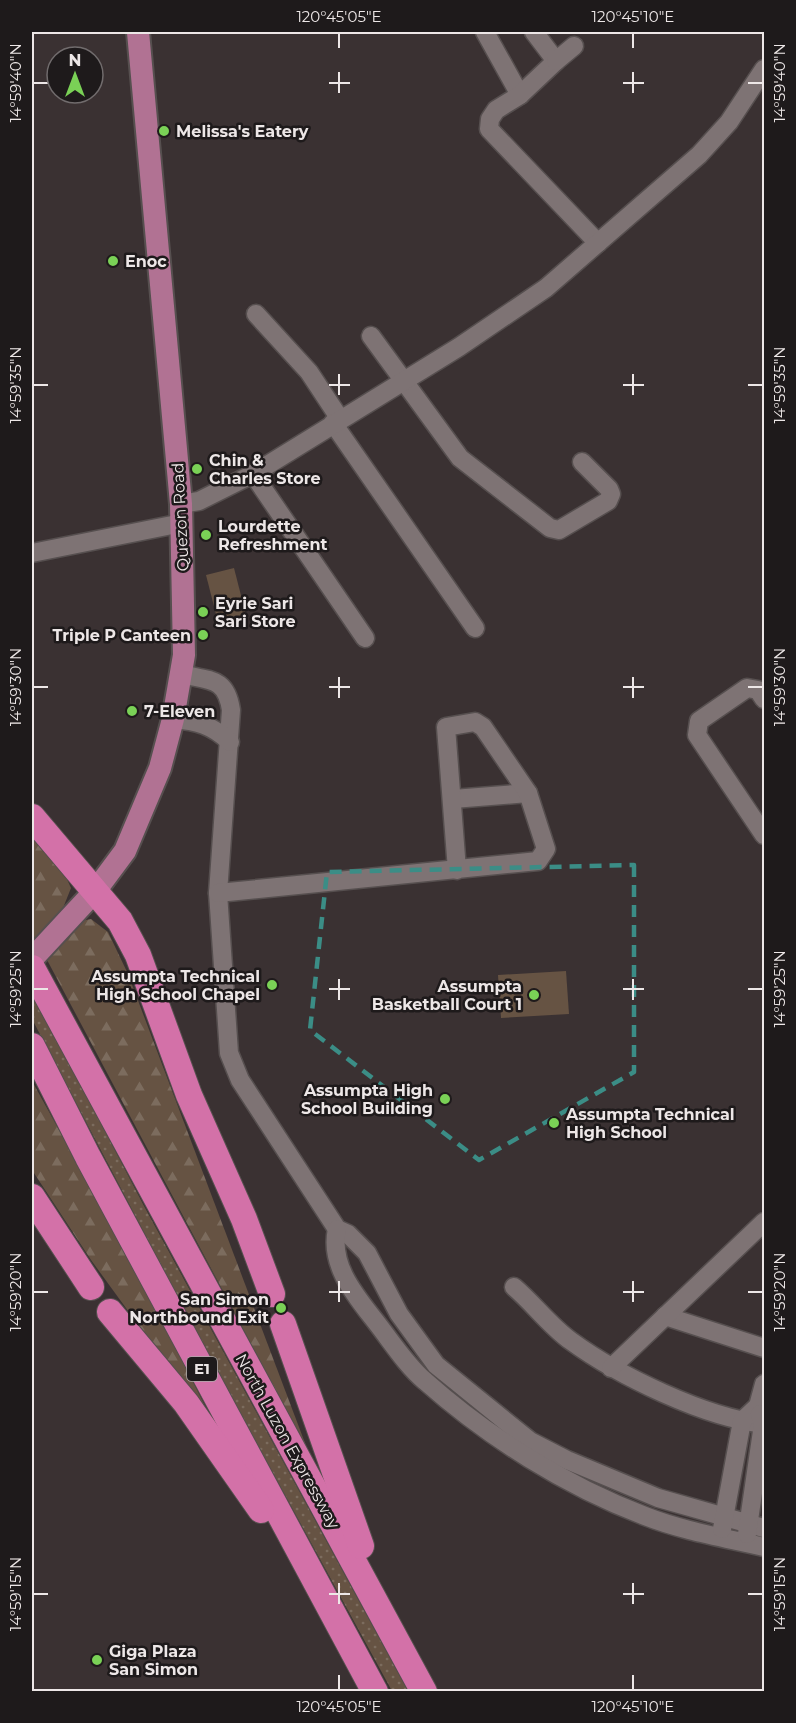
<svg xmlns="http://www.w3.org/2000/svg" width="796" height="1723" font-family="Montserrat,sans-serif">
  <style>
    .grass { fill: url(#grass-dots) }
    .forest { fill: url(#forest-firs) }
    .garden { fill: #665343 }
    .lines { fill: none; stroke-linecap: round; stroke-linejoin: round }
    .minor-casing { stroke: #564f4f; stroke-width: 21 }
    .major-casing { stroke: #564f4f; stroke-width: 26 }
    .highway-casing { stroke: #564f4f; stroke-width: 28 }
    .minor { stroke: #7e7374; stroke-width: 18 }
    .major { stroke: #b17293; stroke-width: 22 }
    .highway { stroke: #d371a8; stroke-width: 26 }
    .marked { fill: none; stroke: #3b8d86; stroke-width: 4.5; stroke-dasharray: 12 8; stroke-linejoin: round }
    .ticks { fill: none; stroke: #ede7e7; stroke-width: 2 }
    .poi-dot { fill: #7ad156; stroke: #1e1a1b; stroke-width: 2 }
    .labels { text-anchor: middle; stroke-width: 5; stroke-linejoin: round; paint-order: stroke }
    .shield { fill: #1e1a1b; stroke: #afaaaa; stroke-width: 1.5 }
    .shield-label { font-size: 15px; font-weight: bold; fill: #ede7e7 }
    .poi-label { font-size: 16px; font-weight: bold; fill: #ede7e7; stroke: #1e1a1b; text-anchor: start }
    .street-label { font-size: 16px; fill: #ede7e7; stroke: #1e1a1b }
    .neatline { fill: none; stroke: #ede7e7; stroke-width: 2 }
    .ticks-label { font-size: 15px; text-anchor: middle; fill: #ede7e7 }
  </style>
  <defs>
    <pattern id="grass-dots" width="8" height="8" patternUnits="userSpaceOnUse" patternTransform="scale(1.5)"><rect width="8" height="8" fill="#665343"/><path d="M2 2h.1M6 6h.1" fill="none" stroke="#7c6c5e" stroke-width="1.8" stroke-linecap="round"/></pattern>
    <pattern id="forest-firs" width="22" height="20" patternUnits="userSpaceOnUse" patternTransform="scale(1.5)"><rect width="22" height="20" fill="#665343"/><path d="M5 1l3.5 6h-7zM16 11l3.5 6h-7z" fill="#7c6c5e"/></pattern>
  </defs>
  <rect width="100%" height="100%" fill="#3a3132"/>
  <polygon class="grass" points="32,991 144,1206 408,1691 392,1691 202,1343 32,1019"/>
  <g class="forest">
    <polygon points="32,836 66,877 71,888 63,908 35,939 32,932"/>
    <polygon points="91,919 108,932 128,974 308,1451 46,958 81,921"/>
    <polygon points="32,1081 143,1282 222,1440 91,1260 32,1170"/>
  </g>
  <g class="garden">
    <polygon points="234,568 247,619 219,626 206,575"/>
    <polygon points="566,971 569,1014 501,1018 498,975"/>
  </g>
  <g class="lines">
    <g class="minor-casing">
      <g id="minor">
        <polyline points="485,32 520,95"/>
        <polyline points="534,32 556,61 520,95 496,110 490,119 489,129 598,243"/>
        <polyline points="556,61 574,46"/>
        <polyline points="256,314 309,372 340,419"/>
        <polyline points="371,336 460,458 550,528 559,530 608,501 611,494 609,489 582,462"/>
        <polyline points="333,423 475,628"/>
        <polyline points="253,474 365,638"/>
        <polyline points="181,504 199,501 253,474 459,347 546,288 699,155 729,122 764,69"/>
        <polyline points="32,553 182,523"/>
        <path d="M181 674C210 681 226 677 231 710L218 893 229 1053 240 1080 337 1229 348 1234 367 1253 399 1314 436 1365 530 1441 567 1460 658 1498 764 1528"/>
        <polyline points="764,699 758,690 747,688 699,721 697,735 764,835"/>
        <path d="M173 719C197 721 212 725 230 742"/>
        <polyline points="453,799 528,793"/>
        <polyline points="218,893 538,861 546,849 528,793 483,727 475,722 446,727 457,870"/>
        <path d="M337 1229C329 1265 355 1295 376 1322 391 1341 406 1365 425 1381 488 1437 566 1486 645 1516 683 1531 726 1538 764 1547"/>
        <path d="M514 1287C534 1304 550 1326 571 1341 619 1376 706 1418 764 1424"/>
        <polyline points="665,1316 764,1348"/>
        <polyline points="611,1368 764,1222"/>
        <polyline points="722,1529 742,1421 758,1406 764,1384"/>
        <polyline points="747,1534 763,1424 760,1414"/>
      </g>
    </g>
    <g class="major-casing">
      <polyline id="major" points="32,959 96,890 125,851 160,768 173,719 184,655 181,504 138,32"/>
    </g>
    <g class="highway-casing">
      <g id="highway">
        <polyline points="32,817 120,921 138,955 189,1095 244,1219 272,1294"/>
        <polyline points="32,968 424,1692"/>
        <polyline points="32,1046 88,1157 375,1692"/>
        <polyline points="32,1197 91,1287"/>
        <polyline points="110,1312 186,1403 261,1510"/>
        <polyline points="283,1324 361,1546"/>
      </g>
    </g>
    <use href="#minor" class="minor"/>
    <use href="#major" class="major"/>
    <use href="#highway" class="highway"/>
  </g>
  <path class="marked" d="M634 865V1072L479 1160 310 1030 327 872Z"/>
  <path class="ticks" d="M339 33V48M633 33V48M339 72V93M633 72V93M33 83H48M329 83H350M623 83H644M748 83H763M339 374V395M633 374V395M33 385H48M329 385H350M623 385H644M748 385H763M339 677V698M633 677V698M33 687H48M329 687H350M623 687H644M748 687H763M339 979V1000M633 979V1000M33 989H48M329 989H350M623 989H644M748 989H763M339 1281V1302M633 1281V1302M33 1292H48M329 1292H350M623 1292H644M748 1292H763M339 1583V1604M633 1583V1604M33 1594H48M329 1594H350M623 1594H644M748 1594H763M339 1675V1690M633 1675V1690"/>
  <g class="poi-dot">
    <circle cx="164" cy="131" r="6"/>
    <circle cx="113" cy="261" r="6"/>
    <circle cx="197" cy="469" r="6"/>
    <circle cx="206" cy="535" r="6"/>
    <circle cx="203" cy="612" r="6"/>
    <circle cx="203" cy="635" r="6"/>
    <circle cx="132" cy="711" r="6"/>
    <circle cx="272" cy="985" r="6"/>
    <circle cx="534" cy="995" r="6"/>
    <circle cx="445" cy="1099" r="6"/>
    <circle cx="554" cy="1123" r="6"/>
    <circle cx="281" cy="1308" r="6"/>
    <circle cx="97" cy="1660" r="6"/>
  </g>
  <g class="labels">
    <rect class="shield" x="187" y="1357" width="30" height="24" rx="4.5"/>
    <g class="shield-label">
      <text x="202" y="1374">E1</text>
    </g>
    <g class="poi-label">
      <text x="176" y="137">Melissa's Eatery</text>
      <text x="125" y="267">Enoc</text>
      <text x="209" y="466">Chin &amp;<tspan x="209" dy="18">Charles Store</tspan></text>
      <text x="218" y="532">Lourdette<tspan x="218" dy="18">Refreshment</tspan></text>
      <text x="215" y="609">Eyrie Sari<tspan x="215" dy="18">Sari Store</tspan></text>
      <text x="191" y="641" text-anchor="end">Triple P Canteen</text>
      <text x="144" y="717">7-Eleven</text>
      <text x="260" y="982" text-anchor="end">Assumpta Technical<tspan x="260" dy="18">High School Chapel</tspan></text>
      <text x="522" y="992" text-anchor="end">Assumpta<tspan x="522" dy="18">Basketball Court 1</tspan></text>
      <text x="433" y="1096" text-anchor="end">Assumpta High<tspan x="433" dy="18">School Building</tspan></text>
      <text x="566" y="1120">Assumpta Technical<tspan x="566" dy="18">High School</tspan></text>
      <text x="269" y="1305" text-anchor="end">San Simon<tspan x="269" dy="18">Northbound Exit</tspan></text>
      <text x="109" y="1657">Giga Plaza<tspan x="109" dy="18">San Simon</tspan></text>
    </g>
    <g class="street-label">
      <text transform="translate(180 517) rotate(-93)" y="6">Quezon Road</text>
      <text transform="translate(288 1441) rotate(61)" y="6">North Luzon Expressway</text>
    </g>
  </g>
  <rect width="796" height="1723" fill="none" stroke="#1e1a1b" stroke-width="66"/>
  <g transform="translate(75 75)"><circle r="28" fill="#1e1a1b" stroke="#716c6d" stroke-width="1.5"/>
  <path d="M0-4.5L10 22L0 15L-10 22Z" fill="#7ad156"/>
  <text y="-9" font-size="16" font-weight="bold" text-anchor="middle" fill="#ede7e7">N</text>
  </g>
  <rect x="33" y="33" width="730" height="1657" class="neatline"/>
  <g class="ticks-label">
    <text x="339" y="22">120°45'05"E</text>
    <text x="633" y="22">120°45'10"E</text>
    <text transform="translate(16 83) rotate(-90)" y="5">14°59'40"N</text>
    <text transform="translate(780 83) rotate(-90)" y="5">14°59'40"N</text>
    <text transform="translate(16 385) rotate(-90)" y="5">14°59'35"N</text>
    <text transform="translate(780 385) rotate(-90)" y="5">14°59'35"N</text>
    <text transform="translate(16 687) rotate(-90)" y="5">14°59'30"N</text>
    <text transform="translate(780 687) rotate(-90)" y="5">14°59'30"N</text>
    <text transform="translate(16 989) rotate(-90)" y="5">14°59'25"N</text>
    <text transform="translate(780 989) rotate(-90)" y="5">14°59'25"N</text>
    <text transform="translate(16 1292) rotate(-90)" y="5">14°59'20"N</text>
    <text transform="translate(780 1292) rotate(-90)" y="5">14°59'20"N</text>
    <text transform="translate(16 1594) rotate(-90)" y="5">14°59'15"N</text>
    <text transform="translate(780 1594) rotate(-90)" y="5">14°59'15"N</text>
    <text x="339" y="1712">120°45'05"E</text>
    <text x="633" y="1712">120°45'10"E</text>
  </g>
</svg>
